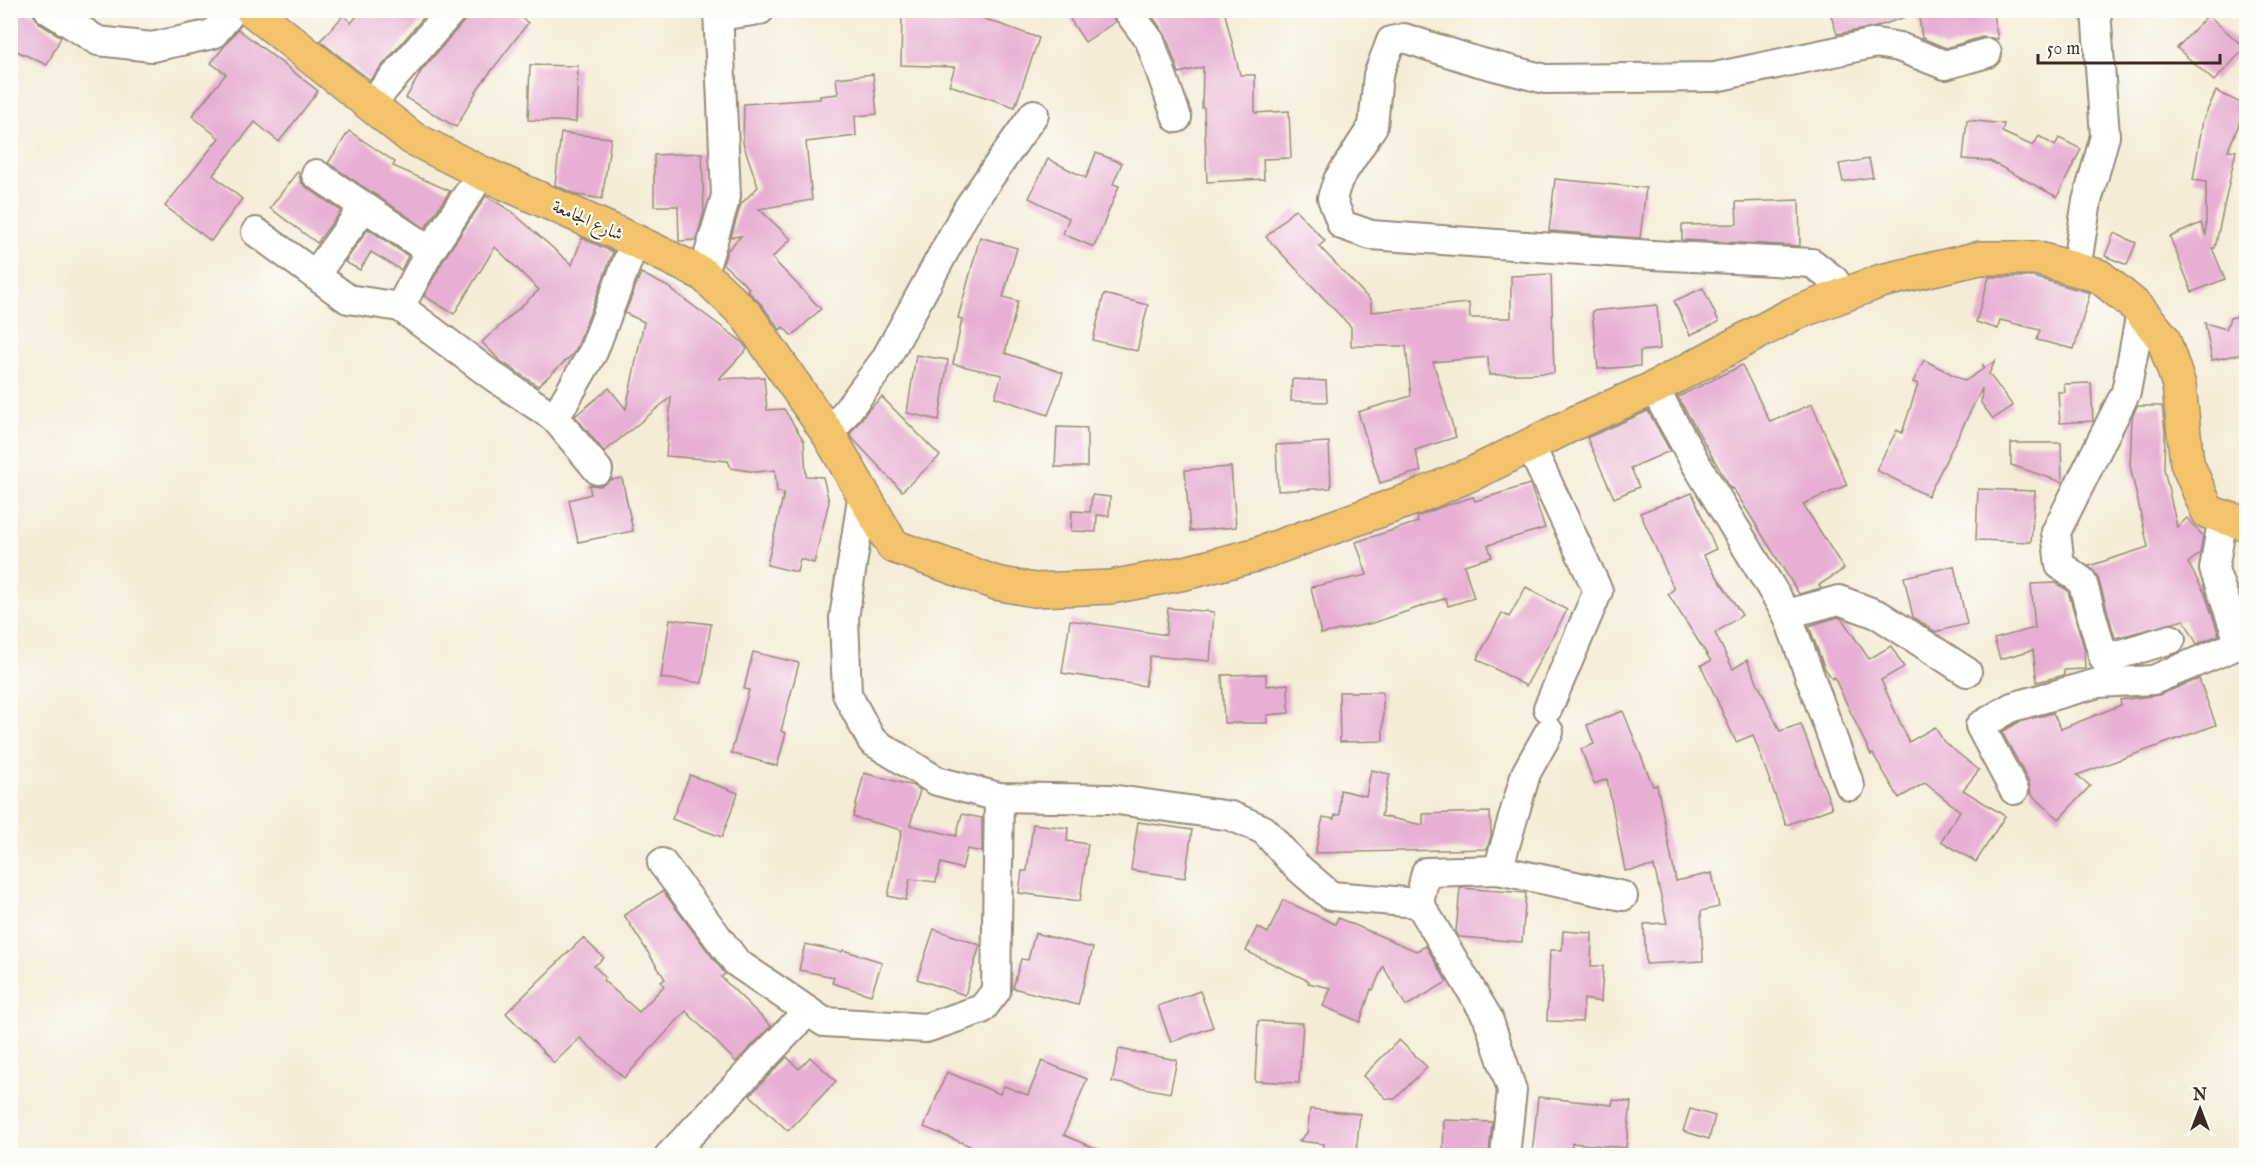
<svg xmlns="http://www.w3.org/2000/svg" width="2257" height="1166" font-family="'IM FELL English',Amiri,serif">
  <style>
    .building { fill: #e7afd3 }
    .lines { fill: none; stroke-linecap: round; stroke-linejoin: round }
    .minor-casing { stroke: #988b7a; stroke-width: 32 }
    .major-casing { stroke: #988b7a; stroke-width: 36 }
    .minor { stroke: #fff; stroke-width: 28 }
    .major { stroke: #f2c36a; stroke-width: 33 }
    .labels { text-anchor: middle; stroke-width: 4.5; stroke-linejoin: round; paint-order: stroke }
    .street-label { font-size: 18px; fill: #3b2a1e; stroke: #fdfcf7 }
  </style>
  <rect width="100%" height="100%" fill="#fdfcf7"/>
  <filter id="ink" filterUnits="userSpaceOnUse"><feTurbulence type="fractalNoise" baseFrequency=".0167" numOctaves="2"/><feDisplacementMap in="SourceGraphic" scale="12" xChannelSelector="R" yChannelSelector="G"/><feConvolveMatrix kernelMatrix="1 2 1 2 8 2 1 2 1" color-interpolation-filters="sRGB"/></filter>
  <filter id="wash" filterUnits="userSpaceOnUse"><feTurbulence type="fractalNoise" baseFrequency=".008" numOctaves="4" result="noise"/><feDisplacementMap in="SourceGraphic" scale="24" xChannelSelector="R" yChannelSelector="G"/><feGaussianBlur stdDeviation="1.35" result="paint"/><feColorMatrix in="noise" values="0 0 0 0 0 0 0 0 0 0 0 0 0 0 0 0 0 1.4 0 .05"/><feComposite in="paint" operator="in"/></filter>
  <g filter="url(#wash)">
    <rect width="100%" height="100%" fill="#f5ecd7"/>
    <g id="blocks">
      <g class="building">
        <polygon points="20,10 26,10 33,14 40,24 61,37 47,65 10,48 10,31"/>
        <polygon points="362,10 430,10 370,80 320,41 344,15 351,23"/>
        <polygon points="468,10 511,10 528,23 479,87 456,127 406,98 422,70 464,21"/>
        <polygon points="902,10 930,10 930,13 968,13 1039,38 1015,107 949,85 955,67 901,65"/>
        <polygon points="1064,10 1111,10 1115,22 1085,42"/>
        <polygon points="1151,10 1224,10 1240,75 1255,75 1255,113 1289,111 1291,158 1263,159 1264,179 1207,182 1204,108 1202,108 1203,67 1179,73 1166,36 1153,17"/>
        <polygon points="1829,10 1914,10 1914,14 1876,27 1837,34"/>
        <polygon points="1944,10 1992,10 1998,39 1982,37 1946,48 1922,38 1919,17 1944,13"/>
        <polygon points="2208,15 2245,48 2214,81 2177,48"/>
        <polygon points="238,29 318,91 279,142 255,122 213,175 242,199 211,241 165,206 219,138 192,116 226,74 211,63"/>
        <polygon points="530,65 578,66 576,122 528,120"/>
        <polygon points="873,74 877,114 855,116 856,136 806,142 812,200 759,209 791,239 772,258 821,309 792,336 783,327 780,330 762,305 747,290 749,288 723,264 727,251 741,236 731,237 741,204 758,187 743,143 744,104 820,99 820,96 838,94 836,78"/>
        <polygon points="2216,91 2247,106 2228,150 2236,151 2215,248 2212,248 2225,279 2192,292 2170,237 2201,223 2206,236 2206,182 2193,180 2203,120"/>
        <polygon points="1967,120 2004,124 2002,132 2033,146 2039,136 2055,146 2059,138 2081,149 2057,197 1990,161 1963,159"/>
        <polygon points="349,131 395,162 393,166 450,191 425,228 328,163"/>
        <polygon points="561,133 611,138 602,199 578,195 555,185"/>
        <polygon points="702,153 704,212 696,240 679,241 678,206 654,206 654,155"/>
        <polygon points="1096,153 1122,163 1113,184 1119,186 1094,247 1063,234 1069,218 1029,198 1048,159 1086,178"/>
        <polygon points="1869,159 1873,177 1843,182 1839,164"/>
        <polygon points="298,171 301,182 306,187 341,211 317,243 270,208"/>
        <polygon points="1555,179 1646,188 1640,238 1549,231"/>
        <polygon points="486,196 511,211 572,265 582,238 613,252 578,345 573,354 538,386 499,360 482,342 539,290 495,247 454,314 424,296 444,259"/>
        <polygon points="1799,200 1800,246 1682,240 1682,225 1737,224 1736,202"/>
        <polygon points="1295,209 1325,241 1319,246 1371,301 1371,312 1469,303 1470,318 1511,318 1511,276 1551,274 1554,373 1489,375 1488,357 1433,362 1456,437 1415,450 1421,471 1380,483 1358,412 1411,396 1406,346 1351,346 1351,327 1266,237"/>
        <polygon points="368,229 408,256 401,270 371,252 360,270 345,262"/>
        <polygon points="2114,233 2136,243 2127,265 2105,256"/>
        <polygon points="980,237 1017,248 1003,297 1018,301 1005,353 1063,373 1048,415 995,397 1002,375 953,364 962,319 958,318"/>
        <polygon points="641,273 672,289 672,290 741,341 747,349 719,379 764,377 767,410 784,409 804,441 806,476 823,477 829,502 814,563 800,559 797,572 767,565 784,493 777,492 775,470 756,472 731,468 728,461 666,456 671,397 604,452 575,416 609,388 626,409 644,322 625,313"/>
        <polygon points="1989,277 2033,277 2090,293 2074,349 2037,340 2040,330 2000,320 1998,329 1976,322"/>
        <polygon points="1703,288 1719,322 1690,335 1674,301"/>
        <polygon points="1104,294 1148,305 1137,351 1093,340"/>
        <polygon points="1657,305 1660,349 1640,351 1640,366 1598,369 1592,311"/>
        <polygon points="2247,314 2247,353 2212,360 2205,323 2226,329 2230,318"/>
        <polygon points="916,355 948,360 939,420 907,413"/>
        <polygon points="1924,360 1965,381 1983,369 1983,365 1985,368 1995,361 1989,374 2013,406 1993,419 1981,403 1982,388 1928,496 1876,470 1897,430 1902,433 1918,384 1913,382"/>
        <polygon points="1742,365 1770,422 1812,404 1847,485 1803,504 1844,569 1819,585 1821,588 1799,594 1733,488 1731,489 1678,397"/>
        <polygon points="1292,379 1326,381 1327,402 1291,401"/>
        <polygon points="2091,383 2093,421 2060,423 2058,392 2065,392 2064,384"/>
        <polygon points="882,397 940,456 902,491 854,440 850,434 868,410"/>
        <polygon points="2137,406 2162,406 2165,432 2164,469 2177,527 2187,518 2203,536 2200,553 2188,563 2205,594 2219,635 2197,644 2184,620 2115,638 2098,577 2089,566 2148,547 2130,466 2132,417"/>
        <polygon points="1648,411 1670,451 1631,468 1639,487 1614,498 1587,438"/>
        <polygon points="1057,427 1087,428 1087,467 1055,467"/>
        <polygon points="1329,442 1331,488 1278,491 1276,445"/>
        <polygon points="2011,443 2061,443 2062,482 2011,465"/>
        <polygon points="1231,467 1236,527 1190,531 1185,470"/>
        <polygon points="622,478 633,531 578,542 569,500 591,494 589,485 601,486 610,480"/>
        <polygon points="1530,484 1545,528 1488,545 1492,557 1464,565 1474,598 1448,606 1446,598 1373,623 1321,634 1311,587 1367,575 1356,542 1418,522 1417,517 1441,507 1473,497 1475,501"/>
        <polygon points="1978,489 2035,491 2031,542 1976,540"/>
        <polygon points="1692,493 1716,549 1703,555 1742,615 1715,633 1733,669 1747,660 1780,731 1801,724 1832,808 1786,825 1753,735 1736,742 1701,665 1711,661 1668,594 1674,589 1640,513"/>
        <polygon points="1092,495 1110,497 1109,516 1097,515 1096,532 1071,531 1072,511 1090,512"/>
        <polygon points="1954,566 1967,624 1935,632 1913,617 1904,577"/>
        <polygon points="2056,583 2068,591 2084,648 2085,669 2064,670 2064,675 2037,682 2033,650 2000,659 1994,639 2035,628 2031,584"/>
        <polygon points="1526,587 1567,610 1526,686 1477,659 1502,613 1509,617"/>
        <polygon points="1168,608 1214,612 1210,661 1150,656 1145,686 1062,673 1070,620 1166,635"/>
        <polygon points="1838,617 1842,619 1869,659 1891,646 1904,667 1881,680 1909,742 1935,727 1944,742 1979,770 1963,790 2005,816 1976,862 1941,841 1960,811 1925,783 1899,798 1873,754 1871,755 1834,677 1832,679 1824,667 1809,626"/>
        <polygon points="670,619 711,624 702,683 661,678"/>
        <polygon points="753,652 799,663 781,731 786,733 777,766 731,753 749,690 744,689"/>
        <polygon points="1266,674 1266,686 1288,684 1289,713 1267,715 1267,723 1224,723 1222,675"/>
        <polygon points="2199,679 2216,725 2077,775 2090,786 2059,819 2031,794 2029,782 2002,732 2019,722 2053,713 2061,729 2121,705 2120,700 2159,695"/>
        <polygon points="1339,692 1383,692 1383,741 1340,742"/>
        <polygon points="1623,711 1653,786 1657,785 1676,881 1712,873 1719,907 1701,911 1703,961 1646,964 1644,924 1667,923 1654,866 1625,871 1607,779 1594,784 1581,749 1594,744 1587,725"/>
        <polygon points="1371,770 1390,774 1381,816 1423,825 1423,814 1490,812 1491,835 1487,849 1315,853 1323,817 1334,819 1335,815 1340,815 1340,790 1366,796"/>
        <polygon points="864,773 914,786 920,790 910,825 956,836 962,814 982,818 982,852 967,849 962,869 941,863 936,882 910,879 906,900 888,896 902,830 853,817"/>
        <polygon points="690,775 738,793 722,837 672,819"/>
        <polygon points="1138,822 1192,830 1185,878 1131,870"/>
        <polygon points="1033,824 1068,828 1067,841 1088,844 1080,901 1019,893 1022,871 1027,871"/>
        <polygon points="1460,888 1526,893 1522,942 1459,937 1456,932"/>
        <polygon points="663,891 725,974 721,977 771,1026 736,1062 686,1011 624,1078 580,1038 554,1063 506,1013 583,938 604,958 594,966 605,977 603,980 639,1012 664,986 661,982 665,979 624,915"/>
        <polygon points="1283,900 1335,924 1338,918 1416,951 1426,946 1447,982 1406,1006 1383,966 1373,990 1371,989 1360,1022 1323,1006 1331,988 1308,983 1309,981 1246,951 1257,927 1268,933"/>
        <polygon points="934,929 980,945 965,995 917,979"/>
        <polygon points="1563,931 1592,933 1591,966 1603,966 1601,1002 1584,999 1582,1022 1547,1021 1550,950 1562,950"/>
        <polygon points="1035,933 1093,948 1078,1005 1013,988 1021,959 1028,960"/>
        <polygon points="805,944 842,952 843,950 882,962 871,995 832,983 834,977 799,970"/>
        <polygon points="1200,991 1213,1027 1171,1042 1158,1006"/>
        <polygon points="1258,1021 1303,1023 1299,1083 1255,1081"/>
        <polygon points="1399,1040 1427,1067 1395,1099 1387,1099 1363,1076"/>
        <polygon points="1119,1049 1177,1060 1170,1093 1112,1082"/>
        <polygon points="787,1057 799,1069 810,1057 836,1081 788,1131 750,1095"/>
        <polygon points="1042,1061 1087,1079 1064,1135 1110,1155 992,1155 924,1127 947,1072 1000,1094 1004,1086 1028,1095"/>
        <polygon points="1538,1097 1612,1105 1613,1100 1631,1102 1626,1148 1572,1143 1571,1155 1532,1155"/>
        <polygon points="1310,1109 1360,1114 1356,1154 1324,1151 1324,1144 1299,1141 1307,1133"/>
        <polygon points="1690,1109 1715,1116 1709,1139 1683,1131"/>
        <polygon points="1444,1120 1492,1122 1489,1155 1443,1155"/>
      </g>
    </g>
  </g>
  <g filter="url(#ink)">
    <use href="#blocks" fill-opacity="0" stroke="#988b7a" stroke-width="1.5"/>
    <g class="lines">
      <g class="minor-casing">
        <g id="minor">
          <polyline points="49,10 98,41 152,47 213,34 233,10"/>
          <polyline points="1127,10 1150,41 1177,118"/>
          <polyline points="719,16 760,10"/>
          <polyline points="370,105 452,10"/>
          <polyline points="316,174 430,251"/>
          <polyline points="256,232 348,299 400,307 494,377 555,418 598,470"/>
          <polyline points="2076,269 2087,201 2105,136 2096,10"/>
          <polyline points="703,274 726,196 718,10"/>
          <polyline points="315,275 364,207"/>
          <polyline points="1844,295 1834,280 1812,263 1652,255 1371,235 1342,225 1332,198 1338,180 1373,126 1378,75 1391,41 1404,38 1475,61 1545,79 1715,77 1876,43 1899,47 1945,65 1987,53"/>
          <polyline points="400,307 430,251 482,173"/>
          <polyline points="2141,312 2126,392 2056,532 2060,565 2082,581 2104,659 2171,639"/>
          <polyline points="1654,388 1695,462 1787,614 1850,786"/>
          <polyline points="555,418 593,352 635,241"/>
          <polyline points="829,435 885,360 968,208 1034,114"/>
          <polyline points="1530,445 1598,591 1548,708"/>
          <polyline points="863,492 844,618 847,694 872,741 937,781 999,797 1110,799 1231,816 1264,830 1295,865 1331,896 1419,903 1488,1018 1512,1090 1505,1156"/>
          <polyline points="1787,614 1839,600 1879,615 1967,672"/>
          <polyline points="2014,790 1980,726 2012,707 2098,683 2153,680 2240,644 2214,569 2223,517"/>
          <polyline points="662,863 737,963 824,1022 926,1028 982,1009 996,991 999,797"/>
          <polyline points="1498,870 1526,773 1549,732"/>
          <polyline points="1419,903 1426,872 1498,870 1623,896"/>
          <polyline points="669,1156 808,1011"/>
        </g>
      </g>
      <g class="major-casing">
        <polyline id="major" points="252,10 412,138 482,173 635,241 703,274 747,316 829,435 893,546 996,583 1034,590 1111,587 1185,573 1255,555 1412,499 1476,472 1581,420 1654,388 1793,314 1881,281 1980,258 2036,258 2099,276 2138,308 2163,338 2179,385 2187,463 2208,512 2246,524"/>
      </g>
      <use href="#minor" class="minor"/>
      <use href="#major" class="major"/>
    </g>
  </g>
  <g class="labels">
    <g class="street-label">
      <text transform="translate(588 220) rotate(24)" y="6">شارع الجامعة</text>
    </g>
  </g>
  <rect width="2257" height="1166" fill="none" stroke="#fdfcf7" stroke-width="36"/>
  <g transform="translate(2200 1109)" stroke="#fdfcf7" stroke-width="4.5" paint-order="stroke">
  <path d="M0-4.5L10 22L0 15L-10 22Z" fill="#3b2a1e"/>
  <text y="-9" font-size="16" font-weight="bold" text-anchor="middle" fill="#3b2a1e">N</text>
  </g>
  <path d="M2038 54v9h182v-9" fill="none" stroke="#3b2a1e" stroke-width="3"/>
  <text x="2047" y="54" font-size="18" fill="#3b2a1e" stroke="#fdfcf7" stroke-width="4.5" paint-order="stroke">50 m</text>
</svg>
